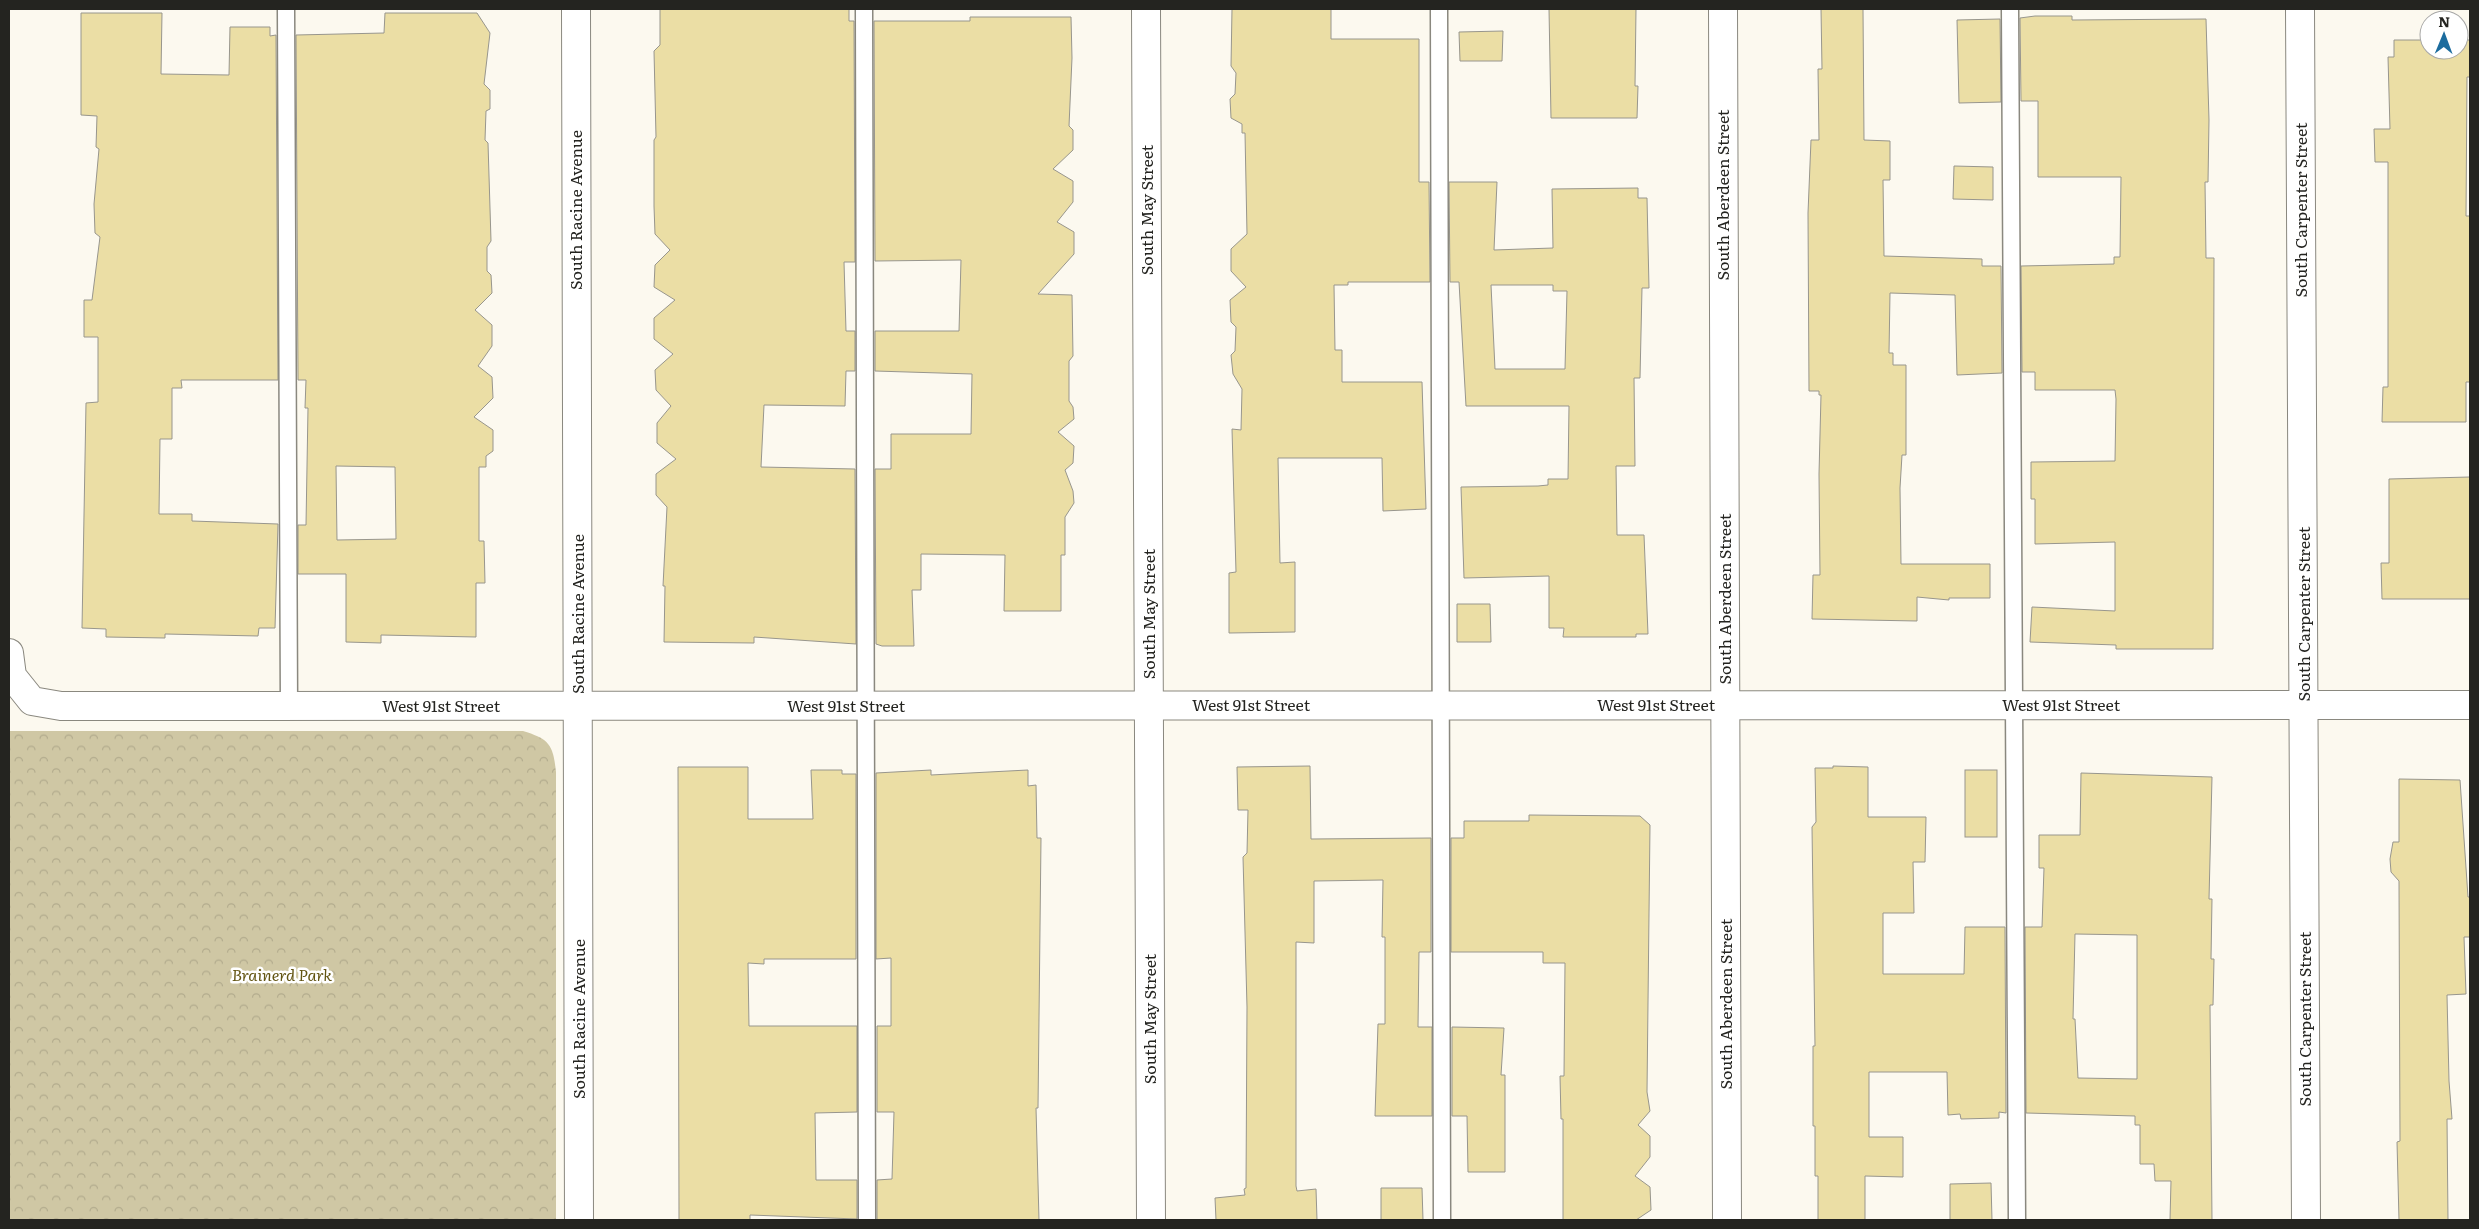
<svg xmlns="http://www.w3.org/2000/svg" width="2479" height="1229" font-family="Literata,serif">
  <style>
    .park { fill: url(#park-crowns) }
    .building { fill: #ebdea5; stroke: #98968d; fill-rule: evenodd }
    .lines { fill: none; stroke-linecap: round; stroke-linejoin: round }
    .service-casing { stroke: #8a887f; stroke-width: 19 }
    .minor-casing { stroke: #8a887f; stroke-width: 30 }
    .service { stroke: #fff; stroke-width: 16 }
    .minor { stroke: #fff; stroke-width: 28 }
    .labels { text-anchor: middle; stroke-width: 5; stroke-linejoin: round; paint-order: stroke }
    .street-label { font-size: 16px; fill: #242420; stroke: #fff }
    .park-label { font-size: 16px; font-style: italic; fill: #625412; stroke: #fff }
  </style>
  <defs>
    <pattern id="park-crowns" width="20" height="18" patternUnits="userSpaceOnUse" patternTransform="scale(1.25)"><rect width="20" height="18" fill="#cfc7a4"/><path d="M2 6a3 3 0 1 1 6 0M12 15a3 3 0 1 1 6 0" fill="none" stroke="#b2ab8d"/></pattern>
  </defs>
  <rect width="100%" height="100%" fill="#fcf9ef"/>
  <path class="park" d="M9 731H523C549 739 553 744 556 772V1220H9Z"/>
  <g class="building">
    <polygon points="660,9 849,9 849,21 854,21 855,262 844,262 846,331 855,331 855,371 846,371 845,406 764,405 761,467 855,469 856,644 754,637 754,643 664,642 665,586 663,586 667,507 656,495 656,474 676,459 657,443 657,423 671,406 656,390 655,370 673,354 654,339 654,318 675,300 654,287 655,265 670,250 655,234 654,206 654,140 656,137 654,51 660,45"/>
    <polygon points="1232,9 1331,9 1331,39 1419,39 1419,182 1429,182 1430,282 1348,282 1348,285 1334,285 1335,350 1342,350 1342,382 1422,382 1426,509 1383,511 1382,458 1278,458 1280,563 1295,562 1295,632 1229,633 1229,573 1236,572 1232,429 1241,430 1242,389 1233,374 1231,355 1235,351 1236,327 1231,322 1230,300 1246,287 1231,271 1231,249 1247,234 1245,133 1242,133 1242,124 1231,118 1230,99 1235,94 1236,73 1231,66"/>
    <polygon points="1549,9 1636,9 1635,86 1638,86 1637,118 1551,118"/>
    <polygon points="1821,9 1863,9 1864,140 1890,141 1890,180 1883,180 1884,256 1982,259 1982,266 2001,266 2002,373 1957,375 1955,295 1890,293 1889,353 1893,353 1893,365 1906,365 1906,455 1902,455 1900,488 1901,564 1990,564 1990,598 1949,598 1949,600 1917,597 1917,621 1812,619 1813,575 1820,575 1819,474 1821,395 1819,395 1819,391 1809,391 1808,213 1811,140 1819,140 1818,69 1822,69"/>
    <polygon points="81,13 162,13 161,74 229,75 230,27 270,27 270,36 276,35 278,380 181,380 182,388 172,388 172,439 160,439 159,514 192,514 192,521 278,524 275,628 259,628 258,636 165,634 165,638 106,637 106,629 82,628 86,403 98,402 98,337 84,337 84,300 92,300 100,237 95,233 94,204 99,149 96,147 97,116 81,115"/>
    <path d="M385 13H477L490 33 484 84 490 90V109L486 111 485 140 488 143 491 241 487 247V271L491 275 492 293 475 310 492 325V346L478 366 492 377 493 398 474 417 493 430V451L486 456V467H479V541H484L485 583H476V637L381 635V643L346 642V574H298V525H306L308 408H305L306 380H298L296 35 384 33ZM336 466 395 467 396 539 337 540Z"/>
    <polygon points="2035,16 2072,16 2072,20 2206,19 2209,120 2208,182 2205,182 2206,258 2214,258 2213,649 2116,649 2116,645 2030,642 2032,607 2115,611 2115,542 2035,544 2035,499 2031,499 2031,462 2115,461 2116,399 2115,390 2035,390 2035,372 2022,372 2021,266 2114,264 2114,257 2120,257 2121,177 2038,177 2038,101 2021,101 2020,18"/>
    <polygon points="970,17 1071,17 1072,58 1069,126 1073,130 1073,150 1053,169 1073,181 1073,202 1057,222 1074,232 1074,254 1038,294 1072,295 1073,356 1069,361 1069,401 1073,407 1074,419 1058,432 1074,446 1073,463 1065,470 1073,491 1074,503 1065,517 1065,555 1061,555 1061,611 1004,611 1005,555 921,554 921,590 912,590 914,646 882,646 876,644 875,469 891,469 891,434 971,434 972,374 875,371 875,331 959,331 961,260 875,261 874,21 970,21"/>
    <polygon points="2000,19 2001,102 1959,103 1957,20"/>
    <polygon points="1503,31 1502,61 1460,61 1459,32"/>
    <polygon points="2394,40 2429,40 2429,50 2459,50 2459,40 2470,40 2470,77 2467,77 2466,216 2470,216 2470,382 2466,382 2466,422 2382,422 2383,387 2388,387 2388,162 2375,162 2374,129 2390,129 2388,57 2394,57"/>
    <polygon points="1954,166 1993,167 1993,200 1953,199"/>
    <path d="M1449 182H1497L1494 250 1553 248 1552 189 1638 188V198H1647L1649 288H1642L1640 378H1634L1635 466H1616L1617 535H1644L1648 634H1636V637H1563L1564 628H1549V576L1464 578 1461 487 1538 486 1548 485V479H1568L1569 406H1466L1459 282H1450ZM1491 285H1553V291H1567L1565 369H1495Z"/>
    <polygon points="2470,477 2470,599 2382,599 2381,563 2389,563 2389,479"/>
    <polygon points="1457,604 1490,604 1491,642 1457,642"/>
    <polygon points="1310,766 1311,839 1431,838 1431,952 1419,952 1418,1027 1432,1027 1432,1116 1375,1116 1378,1024 1385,1024 1385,937 1382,937 1383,880 1314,881 1314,943 1296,942 1296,1186 1297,1191 1316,1189 1317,1220 1216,1220 1215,1198 1245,1195 1244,1189 1246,1188 1247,1007 1243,857 1247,853 1248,810 1238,810 1237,767"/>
    <polygon points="1833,766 1868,767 1868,817 1926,817 1925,862 1913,862 1914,913 1883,913 1883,974 1964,974 1965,927 2005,927 2006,1113 1999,1112 1999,1118 1961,1119 1960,1114 1948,1115 1947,1072 1869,1072 1869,1137 1903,1137 1903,1177 1865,1176 1865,1220 1818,1220 1818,1176 1815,1176 1815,1126 1813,1126 1813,1046 1815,1046 1812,827 1816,822 1815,768 1833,768"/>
    <polygon points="678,767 748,767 748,819 813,819 811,770 842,770 842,774 856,774 856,959 764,959 764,964 748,963 749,1026 857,1026 857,1112 815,1113 816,1180 857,1180 857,1219 750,1215 750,1220 679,1220"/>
    <polygon points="931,770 931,775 1028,770 1028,786 1036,785 1037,838 1041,838 1038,1108 1036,1108 1039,1220 877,1220 877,1180 892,1179 894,1112 877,1112 877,1026 891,1026 891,958 876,959 876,773"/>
    <rect x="1965" y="770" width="32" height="67"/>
    <path d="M2081 773 2212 777 2209 899H2212L2211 959H2214L2213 1005H2210L2212 1220H2170L2171 1181H2155L2154 1164H2140V1125H2135V1116L2026 1113 2025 927H2042L2044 868H2039V835H2080ZM2075 934 2137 935V1079L2078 1078 2075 1019H2073Z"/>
    <polygon points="2399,779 2460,780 2468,897 2470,897 2470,937 2464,937 2466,994 2447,995 2449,1081 2452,1119 2447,1119 2448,1220 2399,1220 2397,1142 2400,1141 2399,881 2391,872 2390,859 2393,842 2399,842"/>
    <polygon points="1529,815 1640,816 1650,825 1647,1092 1650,1111 1638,1125 1650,1136 1650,1157 1635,1176 1650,1187 1651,1210 1636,1220 1563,1220 1563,1119 1561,1119 1560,1076 1564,1076 1565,963 1543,963 1543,952 1451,952 1451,838 1464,838 1464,821 1529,821"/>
    <polygon points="1452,1027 1504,1028 1501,1075 1505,1075 1505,1172 1468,1172 1467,1116 1452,1116"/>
    <polygon points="1991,1183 1992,1220 1950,1220 1950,1184"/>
    <polygon points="1381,1188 1422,1188 1423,1220 1381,1220"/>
  </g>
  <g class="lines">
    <g class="service-casing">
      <g id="service">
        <polyline points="286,9 289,706"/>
        <polyline points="864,9 867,1220"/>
        <polyline points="1439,9 1442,1220"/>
        <polyline points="2010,9 2017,1220"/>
      </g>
    </g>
    <g class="minor-casing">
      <g id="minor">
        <polyline points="576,9 579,1220"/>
        <polyline points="1146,9 1151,1220"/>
        <polyline points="1723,9 1727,1220"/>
        <polyline points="2300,9 2306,1220"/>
        <polyline points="9,653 12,676 32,701 61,706 2470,705"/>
      </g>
    </g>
    <use href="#service" class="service"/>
    <use href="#minor" class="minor"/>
  </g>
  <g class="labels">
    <g class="street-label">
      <text transform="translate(1723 195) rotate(-90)" y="6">South Aberdeen Street</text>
      <text transform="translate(576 210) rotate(-90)" y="6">South Racine Avenue</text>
      <text transform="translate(1147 210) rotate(-90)" y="6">South May Street</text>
      <text transform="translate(2301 210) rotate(-90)" y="6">South Carpenter Street</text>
      <text transform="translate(1725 599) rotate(-90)" y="6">South Aberdeen Street</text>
      <text transform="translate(578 614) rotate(-90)" y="6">South Racine Avenue</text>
      <text transform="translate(1149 614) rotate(-90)" y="6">South May Street</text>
      <text transform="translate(2304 614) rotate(-90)" y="6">South Carpenter Street</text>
      <text x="1251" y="711">West 91st Street</text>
      <text x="1656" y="711">West 91st Street</text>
      <text x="2061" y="711">West 91st Street</text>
      <text x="441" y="712">West 91st Street</text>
      <text x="846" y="712">West 91st Street</text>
      <text transform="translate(1726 1004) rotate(-90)" y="6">South Aberdeen Street</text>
      <text transform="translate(579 1019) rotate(-90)" y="6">South Racine Avenue</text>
      <text transform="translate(1150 1019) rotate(-90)" y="6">South May Street</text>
      <text transform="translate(2305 1019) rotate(-90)" y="6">South Carpenter Street</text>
    </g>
    <g class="park-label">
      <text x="282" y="981">Brainerd Park</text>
    </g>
  </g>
  <rect width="2479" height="1229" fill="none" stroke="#242420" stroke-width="20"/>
  <g transform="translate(2444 35) rotate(1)"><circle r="24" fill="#ffffff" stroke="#a7a7a6"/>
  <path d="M0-4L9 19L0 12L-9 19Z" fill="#1c6c9e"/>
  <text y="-8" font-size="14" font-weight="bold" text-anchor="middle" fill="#242420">N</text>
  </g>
</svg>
